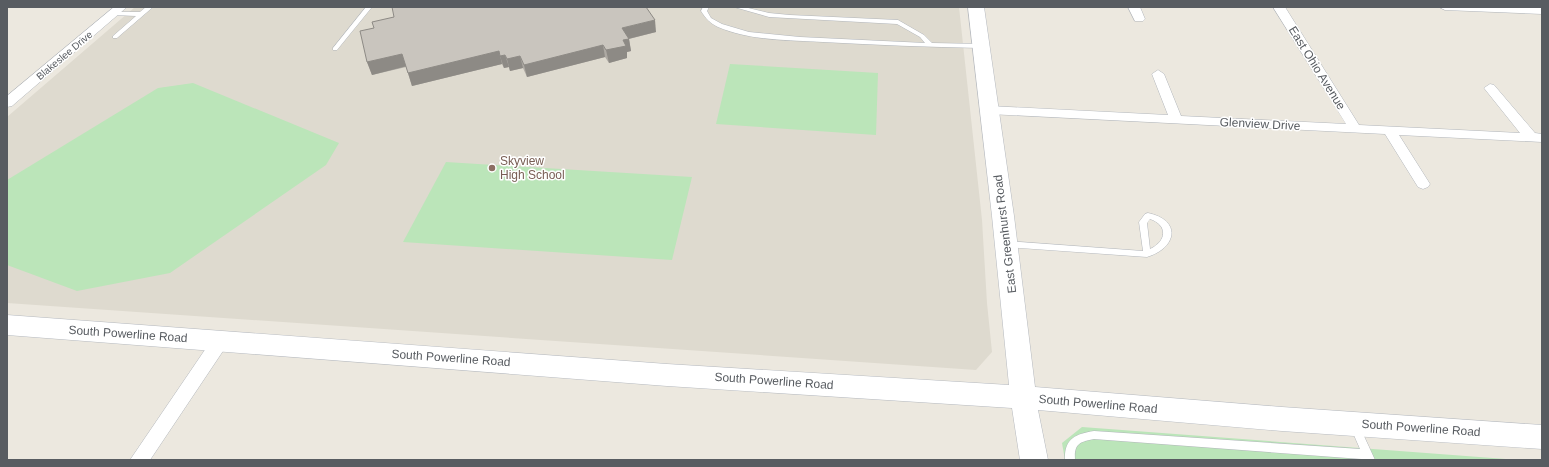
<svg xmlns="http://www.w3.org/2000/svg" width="1549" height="467" font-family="Helvetica,sans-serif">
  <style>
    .education { fill: #dedacf }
    .green { fill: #bbe5b9 }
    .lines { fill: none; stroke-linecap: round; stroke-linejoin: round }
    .lane-casing { stroke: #b2b6bb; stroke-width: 1 }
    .street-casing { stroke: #b2b6bb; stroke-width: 1 }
    .secondary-casing { stroke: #b5b9bf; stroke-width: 1 }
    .lane { fill: #fff; fill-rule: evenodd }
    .street { fill: #fff; fill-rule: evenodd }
    .secondary { fill: #fff; fill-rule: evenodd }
    .wall { fill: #ada9a3 }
    .shaded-wall { fill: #8d8a85 }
    .building { fill: #c9c5be; stroke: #8d8a85 }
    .education-dot { fill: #8d6e63; stroke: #fff; stroke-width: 1.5 }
    .labels { text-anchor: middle; stroke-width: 3; stroke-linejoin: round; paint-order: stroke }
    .far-street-label { font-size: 10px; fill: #585c61; stroke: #fff }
    .street-label { font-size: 12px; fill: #585c61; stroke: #fff }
    .education-label { font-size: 12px; fill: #785e54; stroke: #fff; text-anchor: start }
  </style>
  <rect width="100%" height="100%" fill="#ece8df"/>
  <polygon class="education" points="135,7 959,7 982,220 987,303 992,352 976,370 7,303 7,117"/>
  <g class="green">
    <polygon points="730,64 878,73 876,135 716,124"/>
    <polygon points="193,83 339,143 326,165 170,273 77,291 7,265 7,180 158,88"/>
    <polygon points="446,162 692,177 672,260 403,242"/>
    <polygon points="1082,427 1519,460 1065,460 1062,443"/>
  </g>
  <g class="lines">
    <g class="lane-casing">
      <g id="lane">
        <polygon points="146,7 153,7 117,38 113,38 113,36 136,16 114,15 112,14 112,12 140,12"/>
        <polygon points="366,7 372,7 337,50 333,50 333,48"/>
        <path d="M703 7H709L707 11 711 18 722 24 749 32 800 37 925 43 920 37 897 24 769 17 734 7H744L769 13 790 15 898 20 924 35 932 43 981 44 984 46 981 48C928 47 876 45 823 42 789 40 751 41 718 27 710 23 706 19 701 11Z"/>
        <path d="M1148 213C1182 220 1177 248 1147 257L1007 247 1003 244 1007 241 1143 251 1139 222 1145 214ZM1150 219C1168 225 1167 241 1150 249L1147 223Z"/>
        <path d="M1355 422 1358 423 1375 460 1094 439C1079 442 1074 444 1075 460H1065C1064 439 1075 434 1094 431L1360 449 1350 426 1352 423Z"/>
      </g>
    </g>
    <g class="street-casing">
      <g id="street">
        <polygon points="114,7 127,7 12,106 7,107 7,96"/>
        <polygon points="1128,7 1140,7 1145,19 1143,21 1135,21"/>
        <polygon points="1273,7 1285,7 1359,125 1520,133 1484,88 1490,84 1494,85 1535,133 1542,134 1542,142 1399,135 1430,184 1428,187 1423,189 1418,187 1385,134 989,114 984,113 983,110 984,107 989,106 1168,115 1152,74 1158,70 1164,74 1181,116 1346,124"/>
        <polygon points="1439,7 1542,8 1542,14 1445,10"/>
        <polygon points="221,333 227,335 229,340 227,345 150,460 130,460 215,335"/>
      </g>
    </g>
    <g class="secondary-casing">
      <polygon id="secondary" points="968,7 984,7 1014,216 1035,387 1282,407 1542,425 1542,449 1282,431 1038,410 1048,460 1020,460 1012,408 667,386 7,335 7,315 667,364 1009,385 992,216"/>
    </g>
    <use href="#lane" class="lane"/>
    <use href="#street" class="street"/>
    <use href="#secondary" class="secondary"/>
  </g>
  <polygon class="wall" points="394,17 656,32 629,39 631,51 627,52 627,58 609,63 605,57 527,77 523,68 510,71 509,67 504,68 502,64 412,86 406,67 372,75 367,62 374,28"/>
  <g class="shaded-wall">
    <polygon points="655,20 656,32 624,40 622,28"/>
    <polygon points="629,39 631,51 627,52 627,58 609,63 606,50 623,40"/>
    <polygon points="603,45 605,57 527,77 524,65"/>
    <polygon points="499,51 502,64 412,86 408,73"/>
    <polygon points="402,54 407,66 372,75 367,62"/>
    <polygon points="505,55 509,67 504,68 500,56"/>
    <polygon points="520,56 523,68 510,71 507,59"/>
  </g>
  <polygon class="building" points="392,7 646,7 655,20 622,28 629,39 623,40 626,46 606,50 603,45 524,65 520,56 507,59 505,55 500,56 499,51 408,73 402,54 367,62 360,31 374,28 372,22 394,17"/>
  <circle class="education-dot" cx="492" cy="168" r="4"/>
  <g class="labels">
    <g class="far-street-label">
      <text transform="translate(64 55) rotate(-40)" y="4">Blakeslee Drive</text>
    </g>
    <g class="street-label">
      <text transform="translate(1317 68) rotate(58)" y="4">East Ohio Avenue</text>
      <text transform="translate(1260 124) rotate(3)" y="4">Glenview Drive</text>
      <text transform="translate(1005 234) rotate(-97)" y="4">East Greenhurst Road</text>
      <text transform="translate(128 334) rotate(4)" y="4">South Powerline Road</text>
      <text transform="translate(451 358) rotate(4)" y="4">South Powerline Road</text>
      <text transform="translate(774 381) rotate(4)" y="4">South Powerline Road</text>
      <text transform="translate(1098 404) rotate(5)" y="4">South Powerline Road</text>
      <text transform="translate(1421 428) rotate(4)" y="4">South Powerline Road</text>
    </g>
    <g class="education-label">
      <text x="500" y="165">Skyview<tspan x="500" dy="14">High School</tspan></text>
    </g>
  </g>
  <rect width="1549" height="467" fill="none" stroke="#585c61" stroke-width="16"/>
</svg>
